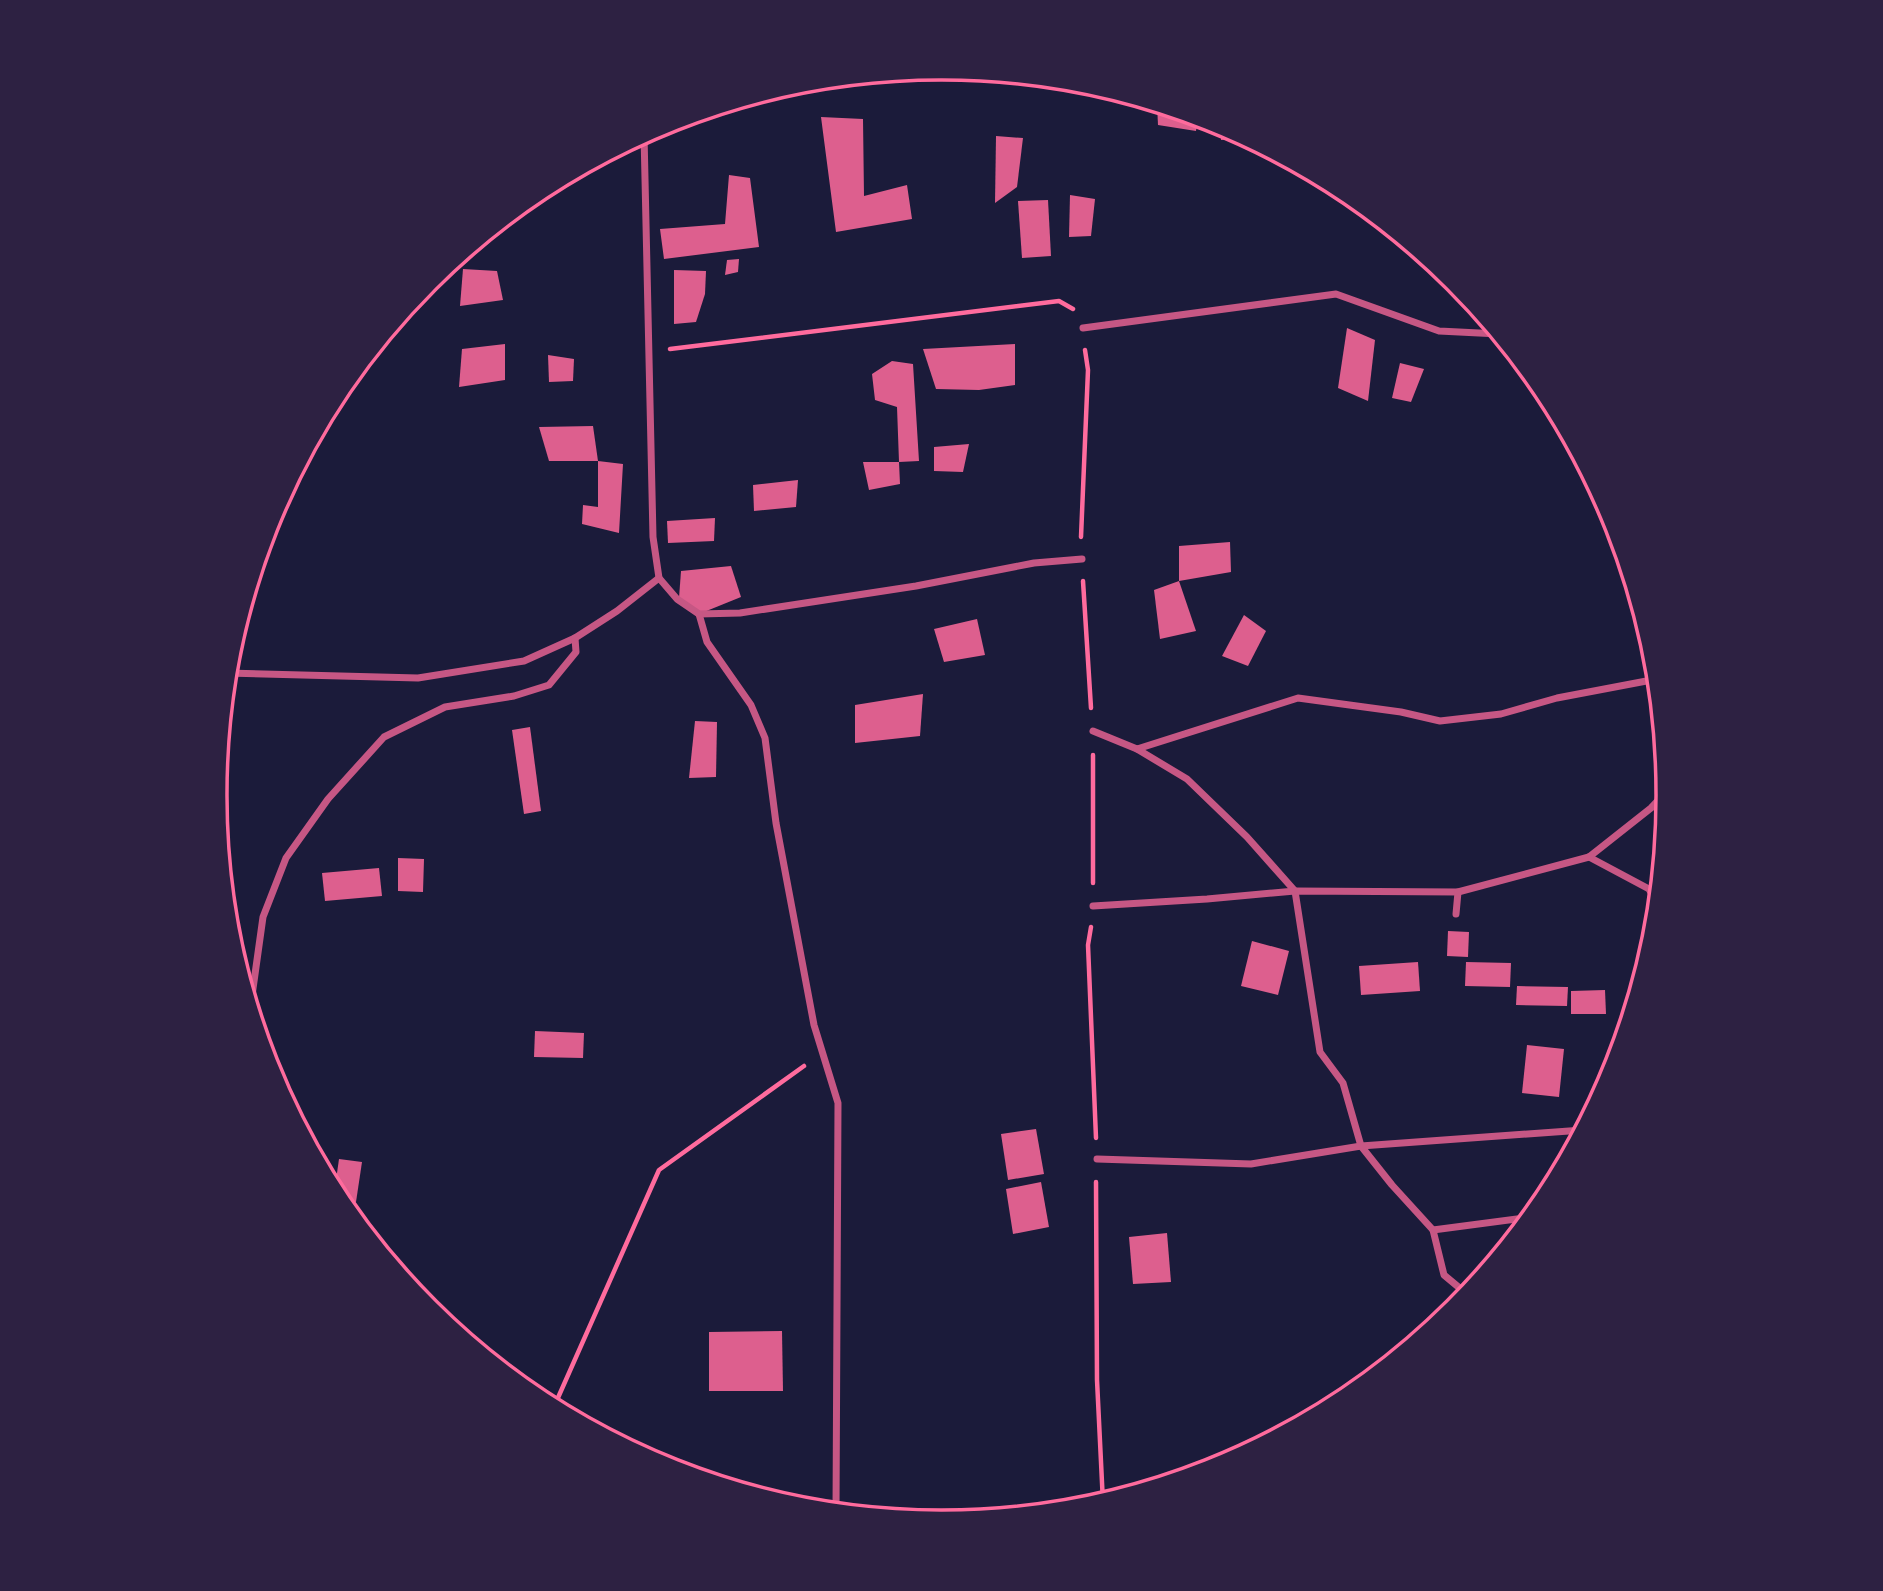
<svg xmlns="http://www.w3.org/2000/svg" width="1883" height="1591" font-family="'Sofia Sans Condensed',sans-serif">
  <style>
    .building { fill: #dd5f8e }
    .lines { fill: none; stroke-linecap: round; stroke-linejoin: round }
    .path { stroke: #ff6b9d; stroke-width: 4.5 }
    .minor { stroke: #c65784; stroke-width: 7 }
    .rim { fill: none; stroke: #ff6b9d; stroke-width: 3.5 }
  </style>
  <rect width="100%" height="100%" fill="#1b1b3a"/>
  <g class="building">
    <polygon points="1157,105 1198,117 1196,131 1158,125"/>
    <polygon points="821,117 863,119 864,196 907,185 912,219 836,232"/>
    <polygon points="1221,124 1228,128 1246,138 1221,140"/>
    <polygon points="996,136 1023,138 1017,187 995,203"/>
    <polygon points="729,175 750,178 759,247 664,259 660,229 725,224"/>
    <polygon points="1070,195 1095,199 1091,236 1069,237"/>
    <polygon points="1048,200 1051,256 1022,258 1018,201"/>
    <polygon points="739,259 738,272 725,275 727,260"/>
    <polygon points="463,269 497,271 503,300 460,306"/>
    <polygon points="674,270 706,271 705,294 696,322 674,324"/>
    <polygon points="1347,328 1375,340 1368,401 1338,388"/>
    <polygon points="505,344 505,380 459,387 462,349"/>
    <polygon points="1015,344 1015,385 979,390 936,389 923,349"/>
    <polygon points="548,355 574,359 573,381 549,382"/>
    <polygon points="892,361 913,364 919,461 899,462 900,484 869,490 863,462 899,462 897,407 875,400 872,374"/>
    <polygon points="1400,363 1424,369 1411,402 1392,398"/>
    <polygon points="593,426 598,461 549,461 539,427"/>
    <polygon points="969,444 963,472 934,471 934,447"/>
    <polygon points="598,461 623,464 619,533 582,524 583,505 598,507"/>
    <polygon points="798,480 796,507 754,511 753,485"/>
    <polygon points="715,518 714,541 668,543 667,521"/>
    <polygon points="1230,542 1231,572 1179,581 1179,546"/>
    <polygon points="731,566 741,597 699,614 679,598 681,571"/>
    <polygon points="1179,581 1196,631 1160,639 1154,590"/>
    <polygon points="244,602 248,604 245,634 235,630"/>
    <polygon points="1244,615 1266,631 1248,666 1222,656"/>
    <polygon points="977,619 985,655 944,662 934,629"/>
    <polygon points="923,694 920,736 855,743 855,705"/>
    <polygon points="695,721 717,722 716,777 689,778"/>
    <polygon points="530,727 541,811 524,814 512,730"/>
    <polygon points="398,858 424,859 423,892 398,891"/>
    <polygon points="379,868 382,896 325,901 322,873"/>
    <polygon points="1448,931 1469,932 1468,957 1447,956"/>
    <polygon points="228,932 241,934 236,962 228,937"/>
    <polygon points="1252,941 1289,951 1278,995 1241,986"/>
    <polygon points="1418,962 1420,991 1361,995 1359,966"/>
    <polygon points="1466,962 1511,963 1510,987 1465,986"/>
    <polygon points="1517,986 1568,987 1567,1006 1516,1005"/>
    <polygon points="1605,990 1606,1014 1571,1014 1571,991"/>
    <polygon points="535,1031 584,1033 583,1058 534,1057"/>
    <polygon points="1527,1045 1564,1049 1559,1097 1522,1093"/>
    <polygon points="1036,1129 1044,1174 1008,1180 1001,1134"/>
    <polygon points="339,1159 362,1162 356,1202 337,1200 334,1194"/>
    <polygon points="1041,1182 1049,1227 1013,1234 1006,1189"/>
    <polygon points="1167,1233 1171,1282 1133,1284 1129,1237"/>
    <polygon points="782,1331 783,1391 709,1391 709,1332"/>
  </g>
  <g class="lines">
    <g class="path">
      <polyline points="670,349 1059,301 1073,309"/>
      <polyline points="1081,537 1088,370 1085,350"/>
      <polyline points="1083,581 1091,708"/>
      <polyline points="1093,755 1093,883"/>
      <polyline points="1091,927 1088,945 1096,1138"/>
      <polyline points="1096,1182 1097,1380 1103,1503"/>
      <polyline points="553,1409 659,1170 804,1066"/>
    </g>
    <g class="minor">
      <polyline points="644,134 653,537 659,578 677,599 699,614 740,613 916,586 1034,563 1082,559"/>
      <polyline points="1083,328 1336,294 1439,331 1499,334"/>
      <polyline points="699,614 707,642 751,705 765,738 776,823 814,1025 838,1103 836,1512"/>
      <polyline points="226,673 418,678 524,661 575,638 617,611 659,578"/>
      <polyline points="1093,731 1137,749 1298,698 1401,712 1440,721 1501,714 1557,698 1657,679"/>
      <polyline points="1137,749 1187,779 1247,837 1295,891 1320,1052 1343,1083 1361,1146 1392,1185 1433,1230 1532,1217"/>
      <polyline points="1589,857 1649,889 1658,905"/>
      <polyline points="1093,906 1207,899 1295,891 1458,892 1589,857 1651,808 1668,790"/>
      <polyline points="1456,914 1458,892"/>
      <polyline points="250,1010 263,917 286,858 328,799 384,737 445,707 514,696 549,685 576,652 575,638"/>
      <polyline points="1097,1159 1251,1164 1361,1146 1583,1130"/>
      <polyline points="1433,1230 1444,1275 1468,1295"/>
    </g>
  </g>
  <path d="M0 0H1883V1591H0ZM941 80H942A714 714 0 0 1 1656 794V796A714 714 0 0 1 942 1510H941A714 714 0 0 1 227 796V794A714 714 0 0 1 941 80Z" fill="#2d2142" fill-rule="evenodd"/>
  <path class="rim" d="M941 80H942A714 714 0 0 1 1656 794V796A714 714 0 0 1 942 1510H941A714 714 0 0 1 227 796V794A714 714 0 0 1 941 80Z"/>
</svg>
